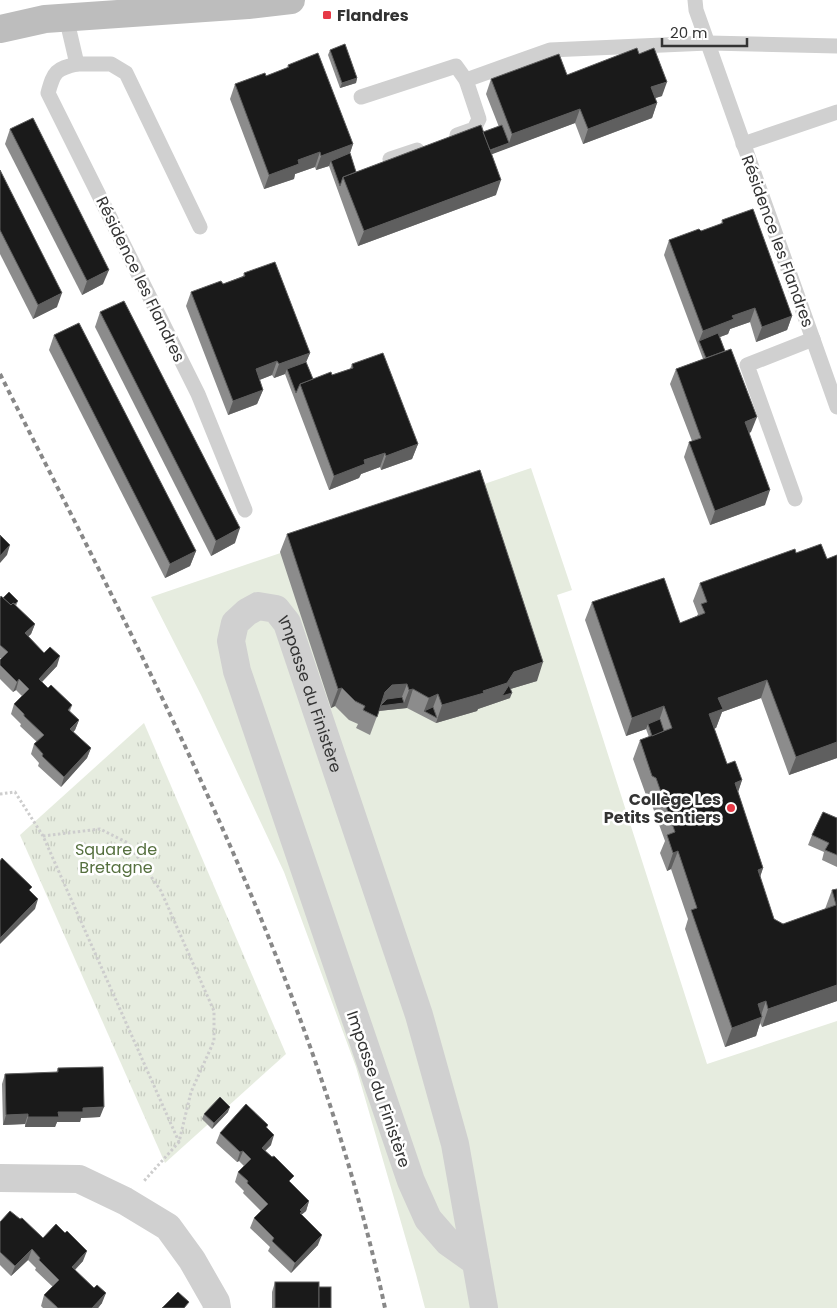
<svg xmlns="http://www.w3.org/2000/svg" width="837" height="1308" font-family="Poppins,sans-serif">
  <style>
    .green { fill: #e6ecdf }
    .park { fill: url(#park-tufts) }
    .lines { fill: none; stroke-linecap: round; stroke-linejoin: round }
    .path { stroke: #cdcdcd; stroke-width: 3; stroke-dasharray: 2.5 2.5; stroke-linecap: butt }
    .lane { stroke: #d0d0d0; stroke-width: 15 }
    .street { stroke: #d0d0d0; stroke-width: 28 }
    .secondary { stroke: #bdbdbd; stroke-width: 28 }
    .rail { stroke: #888; stroke-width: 4; stroke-dasharray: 5 4; stroke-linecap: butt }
    .wall { fill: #8c8c8c }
    .shaded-wall { fill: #5f5f5f }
    .building { fill: #1a1a1a; stroke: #5f5f5f }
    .poi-dot { fill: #e63946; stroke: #fff; stroke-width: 2 }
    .labels { text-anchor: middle; stroke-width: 5; stroke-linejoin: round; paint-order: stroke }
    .poi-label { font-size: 16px; font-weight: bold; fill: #333; stroke: #fff; text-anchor: start }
    .street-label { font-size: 16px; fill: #333; stroke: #fff }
    .park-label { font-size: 16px; fill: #56703f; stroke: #fff }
  </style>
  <defs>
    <pattern id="park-tufts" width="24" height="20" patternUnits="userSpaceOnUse" patternTransform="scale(1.25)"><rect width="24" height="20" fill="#e6ecdf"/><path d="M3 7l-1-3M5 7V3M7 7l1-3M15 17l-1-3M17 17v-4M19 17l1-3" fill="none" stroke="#c6cbc0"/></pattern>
  </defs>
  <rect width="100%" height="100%" fill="#fff"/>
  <polygon class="green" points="531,468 572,590 557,595 707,1064 837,1021 837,1308 425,1308 416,1274 356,1067 284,872 201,695 151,597"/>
  <polygon class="park" points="144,723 286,1054 165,1163 20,835"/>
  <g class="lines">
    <g class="path">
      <polyline points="0,794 15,792 43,836 179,1142"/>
      <polyline points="43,836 100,829 128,843 161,891 214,1011 214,1041 191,1092 179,1142 144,1181"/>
    </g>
    <g class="lane">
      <polyline points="695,0 696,10 837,407"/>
      <path d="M66 17 77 64C56 69 54 71 48 93L198 394 245 510"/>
      <polyline points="77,64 111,64 126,73 200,227"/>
      <polyline points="466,80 550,50 708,43 837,46"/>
      <polyline points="361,97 456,66 466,80 479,119 474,129 457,135"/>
      <polyline points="743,144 837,112"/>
      <polyline points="390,159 417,150"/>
      <polyline points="795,499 747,365 813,339"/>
    </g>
    <g class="street">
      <polyline points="0,1178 79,1179 125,1201 168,1227 192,1260 216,1302 217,1308"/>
      <path id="s1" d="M476 1262 448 1242 428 1219 411 1181 237 671 231 641 235 623 247 612 258 606 276 609 287 623 419 1015 455 1144 484 1308"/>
    </g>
    <polyline class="secondary" points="0,29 45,19 248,5 291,0"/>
    <path class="rail" d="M0 374C152 675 314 976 385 1308"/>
  </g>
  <g class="wall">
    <polygon points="330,50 357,78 356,83 340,88 328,55"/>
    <polygon points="639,54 662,96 655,98 657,103 652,118 583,144 575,123 491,154 496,195 358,246 329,166 316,170 315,167 295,174 294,179 264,189 230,99 235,84 266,76 287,68 288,65 353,144 350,153 356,172 483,132 499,127 486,94 491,79 567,75"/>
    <polygon points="10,129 103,284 82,295 5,144"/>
    <polygon points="0,170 57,307 33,319 0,254"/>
    <polygon points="722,220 792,316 787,330 756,342 750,322 730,329 728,334 720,337 751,432 749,433 765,505 710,525 684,457 689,442 692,441 670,384 676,369 703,359 664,255 669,240 701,231 721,224"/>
    <polygon points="244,273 310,353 306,362 313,379 332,375 350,369 352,364 418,444 412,459 381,470 380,467 361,474 359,478 329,490 285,374 274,378 272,375 259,380 263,390 257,404 228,415 186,306 191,292 223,284 243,276"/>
    <polygon points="100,312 235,543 211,556 95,327"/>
    <polygon points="54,335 196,551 190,566 165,578 49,350"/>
    <polygon points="287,534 537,681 510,689 510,698 478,709 477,711 436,723 407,708 379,711 370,735 356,728 358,724 349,720 335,706 331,708 280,552"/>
    <polygon points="796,553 827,559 837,555 837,758 789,775 761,698 722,712 716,728 714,728 727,764 742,780 738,792 763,868 760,877 774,919 783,924 825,909 832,890 837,889 837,1001 762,1027 760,1023 756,1036 725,1047 685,929 688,919 671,869 667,871 660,853 665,841 649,797 646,795 633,759 640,740 649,737 646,729 626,736 585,620 592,602 681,623 697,616 698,614 693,601 700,583"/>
    <polygon points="0,598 18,601 16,606 35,624 31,634 28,636 57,666 42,682 48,688 72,705 70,711 79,720 75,730 73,732 91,748 87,758 61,787 38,766 39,763 31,754 34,744 37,742 20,726 21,724 11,714 14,704 22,696 16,690 13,692 0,679 0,660 1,659 0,658"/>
    <polygon points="837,818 837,867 822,860 824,852 808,845 812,835"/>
    <polygon points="58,1068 100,1117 81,1118 80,1122 57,1122 55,1127 25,1127 25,1124 3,1125 2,1084 5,1074 56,1073"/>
    <polygon points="228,1112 212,1129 202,1119 204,1114"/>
    <polygon points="268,1125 267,1128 271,1145 265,1151 291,1183 309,1201 306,1211 301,1215 318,1245 291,1273 268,1251 270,1247 250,1228 254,1218 261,1211 243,1193 244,1191 235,1182 238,1172 244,1166 239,1161 237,1162 216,1143 220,1133"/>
    <polygon points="20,1219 43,1238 83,1261 75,1270 102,1303 98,1308 43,1308 41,1306 44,1295 53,1287 35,1270 36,1268 28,1260 11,1276 0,1265 0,1222"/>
    <polygon points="275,1282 319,1287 331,1308 272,1308 272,1292"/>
  </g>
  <g class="shaded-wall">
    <polygon points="357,78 356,83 340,88 342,83"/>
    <polygon points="667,82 662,96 646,101 651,87"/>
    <polygon points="657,103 652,118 583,144 588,129"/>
    <polygon points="580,109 575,123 482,158 484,153 509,143 512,134"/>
    <polygon points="353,144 348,159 331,161 329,166 316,170 321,156"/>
    <polygon points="320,152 315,167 295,174 294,179 264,189 269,175 298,160"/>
    <polygon points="501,180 496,195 358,246 364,231"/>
    <polygon points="109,270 103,284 82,295 87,281"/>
    <polygon points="62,293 57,307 33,319 38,305"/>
    <polygon points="755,308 750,322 730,329 728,334 701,344 699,341 697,346 703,331 732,316"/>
    <polygon points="792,316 787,330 756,342 762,327"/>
    <polygon points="310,353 304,367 287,369 285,374 274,378 279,364"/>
    <polygon points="277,361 272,375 250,384 256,369"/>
    <polygon points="263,390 257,404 228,415 233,401"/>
    <polygon points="757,417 751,432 739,436 745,422"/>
    <polygon points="418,444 412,459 381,470 386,456"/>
    <polygon points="385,453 380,467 361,474 359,478 329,490 334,476 364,460"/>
    <polygon points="770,490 765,505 710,525 715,511"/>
    <polygon points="240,528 235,543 211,556 216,541"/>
    <polygon points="10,545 7,555 0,563 0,556"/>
    <polygon points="196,551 190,566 165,578 170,564"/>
    <polygon points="35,624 31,634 22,643 25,633"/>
    <polygon points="60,656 57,666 35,689 39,679"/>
    <polygon points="543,662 537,681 507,690 512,693 510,698 478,709 477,711 436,723 442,705 483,691 514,672"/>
    <polygon points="19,679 16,690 13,692 17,682"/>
    <polygon points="767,680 761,698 722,712 716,728 703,733 709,714 718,698"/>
    <polygon points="407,684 400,702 404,703 409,690 413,689 407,708 378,711 385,692 392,685"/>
    <polygon points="342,688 335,706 331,708 338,689"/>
    <polygon points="438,694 431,713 424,711 422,716 429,698"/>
    <polygon points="664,706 658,724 648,724 646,729 626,736 632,718"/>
    <polygon points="79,720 75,730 67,739 70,729"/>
    <polygon points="837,742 837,758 789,775 796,757"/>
    <polygon points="91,748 87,758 61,787 64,777"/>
    <polygon points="742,780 736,798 735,783"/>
    <polygon points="678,851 671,869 667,871 673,853"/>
    <polygon points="763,868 757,886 758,870"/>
    <polygon points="38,899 35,909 0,944 0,938"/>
    <polygon points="837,985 837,1001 762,1027 768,1009"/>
    <polygon points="766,1001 760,1018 762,1017 756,1036 725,1047 732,1028 758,1004"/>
    <polygon points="104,1107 100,1117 81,1118 80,1122 57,1122 55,1127 25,1127 28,1117 83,1108"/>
    <polygon points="230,1107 228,1112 212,1129 214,1123"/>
    <polygon points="28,1114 25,1124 3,1125 6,1115"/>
    <polygon points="274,1135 271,1145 258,1158 262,1148"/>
    <polygon points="243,1151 239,1161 237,1162 240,1152"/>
    <polygon points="309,1201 306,1211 300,1216 300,1210"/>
    <polygon points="322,1235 318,1245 291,1273 295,1263"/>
    <polygon points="32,1249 28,1260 11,1276 15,1266"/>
    <polygon points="87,1251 83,1261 68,1277 72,1267"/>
    <polygon points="106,1293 102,1303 98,1308 92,1308"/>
  </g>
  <g class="building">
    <polygon points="345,44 357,78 342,83 330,50"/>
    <polygon points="637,48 639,54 654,48 667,82 651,87 657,103 588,129 580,109 512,134 491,79 559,54 567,75"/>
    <polygon points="318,53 353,144 321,156 320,152 298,160 299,164 269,175 235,84 265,73 266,76 289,67 288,65"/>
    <polygon points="33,118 109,270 87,281 10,129"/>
    <polygon points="481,125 501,180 364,231 343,177"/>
    <polygon points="502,125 509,143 490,150 483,132"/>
    <polygon points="350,153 356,172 343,177 340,186 331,161"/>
    <polygon points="0,170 62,293 38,305 0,230"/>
    <polygon points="753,209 792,316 762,327 755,308 732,316 734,319 703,331 669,240 699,229 701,231 723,223 722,220"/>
    <polygon points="275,262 310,353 279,364 277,361 256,369 263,390 233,401 191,292 221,281 223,284 245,276 244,273"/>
    <polygon points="124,301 240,528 216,541 100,312"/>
    <polygon points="79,323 196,551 170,564 54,335"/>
    <polygon points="718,333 725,351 706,358 699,341"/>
    <polygon points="731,349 757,417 745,422 770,490 715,511 689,442 701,438 676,369"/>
    <polygon points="383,353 418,444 386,456 385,453 364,460 365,464 334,476 300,384 331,372 332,375 353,368 352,364"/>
    <polygon points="306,362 313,379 300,384 296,393 287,369"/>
    <polygon points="480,470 543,662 514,672 507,683 483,691 484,693 442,705 438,694 429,698 413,689 409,690 407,684 392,685 385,692 377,717 363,710 365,706 355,701 342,688 338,689 287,534"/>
    <polygon points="0,535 10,545 0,556"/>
    <polygon points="821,544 827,559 837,555 837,742 796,757 767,680 718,698 723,709 709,714 727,764 735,761 742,780 735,783 763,868 758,870 774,919 783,924 836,905 832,890 837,889 837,985 768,1009 766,1001 758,1004 762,1017 732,1028 691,910 697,908 678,851 673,853 667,835 675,832 656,778 652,776 640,740 672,728 664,706 632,718 592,602 664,578 680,623 705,613 701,604 707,602 700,583 795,549 796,553"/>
    <polygon points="9,592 18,601 15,604 13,603 11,605 3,598"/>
    <polygon points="1,596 11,605 13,603 35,624 25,633 44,653 50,647 60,656 39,679 48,688 51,685 72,705 68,710 79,720 70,729 91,748 64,777 42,756 43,754 34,744 44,735 24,716 24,714 14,704 29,689 19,679 17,682 0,665 0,660 8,652 0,645 0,598"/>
    <polygon points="509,685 512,693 502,696"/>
    <polygon points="402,697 404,703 380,706 387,699"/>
    <polygon points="433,707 437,718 424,711"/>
    <polygon points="660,719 664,731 652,736 648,724"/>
    <polygon points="823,812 837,818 837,855 825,850 829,843 812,835"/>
    <polygon points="2,858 32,887 29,890 38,899 0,938 0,861"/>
    <polygon points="103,1067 104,1107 83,1108 83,1112 58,1112 59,1117 28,1117 28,1114 6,1115 5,1074 58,1072 58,1068"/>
    <polygon points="220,1097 230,1107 214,1123 204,1114"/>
    <polygon points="246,1104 268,1125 266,1127 274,1135 262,1148 272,1157 274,1156 294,1176 289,1181 309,1201 300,1210 302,1212 300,1213 322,1235 295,1263 272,1241 274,1238 254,1218 268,1204 247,1183 248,1181 238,1172 251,1159 243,1151 240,1152 220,1133"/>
    <polygon points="10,1211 20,1219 22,1218 43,1238 56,1224 65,1233 67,1231 87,1251 72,1267 94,1288 97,1285 106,1293 92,1308 58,1308 44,1295 59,1280 39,1260 40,1258 32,1249 15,1266 0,1252 0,1222"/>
    <rect x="275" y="1282" width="44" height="26"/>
    <rect x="319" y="1287" width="12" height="21"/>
    <polygon points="178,1292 189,1302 184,1308 162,1308"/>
  </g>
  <g class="poi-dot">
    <rect x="322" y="10" width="10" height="10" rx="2.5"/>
    <circle cx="731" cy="808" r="5"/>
  </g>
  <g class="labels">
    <g class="poi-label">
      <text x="337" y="21">Flandres</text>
      <text x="721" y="805" text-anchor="end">Collège Les<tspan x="721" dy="18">Petits Sentiers</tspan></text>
    </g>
    <g class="street-label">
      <text transform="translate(778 241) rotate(70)" y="6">Résidence les Flandres</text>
      <text transform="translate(141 279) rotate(64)" y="6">Résidence les Flandres</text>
      <text dy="6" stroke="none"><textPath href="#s1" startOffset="834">Impasse du Finistère</textPath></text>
      <text transform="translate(379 1089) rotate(71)" y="6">Impasse du Finistère</text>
    </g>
    <g class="park-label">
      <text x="116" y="855">Square de<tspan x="116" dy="18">Bretagne</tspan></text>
    </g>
  </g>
  <path d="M662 38v8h85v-8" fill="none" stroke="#333333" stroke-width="2.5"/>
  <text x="670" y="38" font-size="15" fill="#333333" stroke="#ffffff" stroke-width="4" paint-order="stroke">20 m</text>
</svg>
